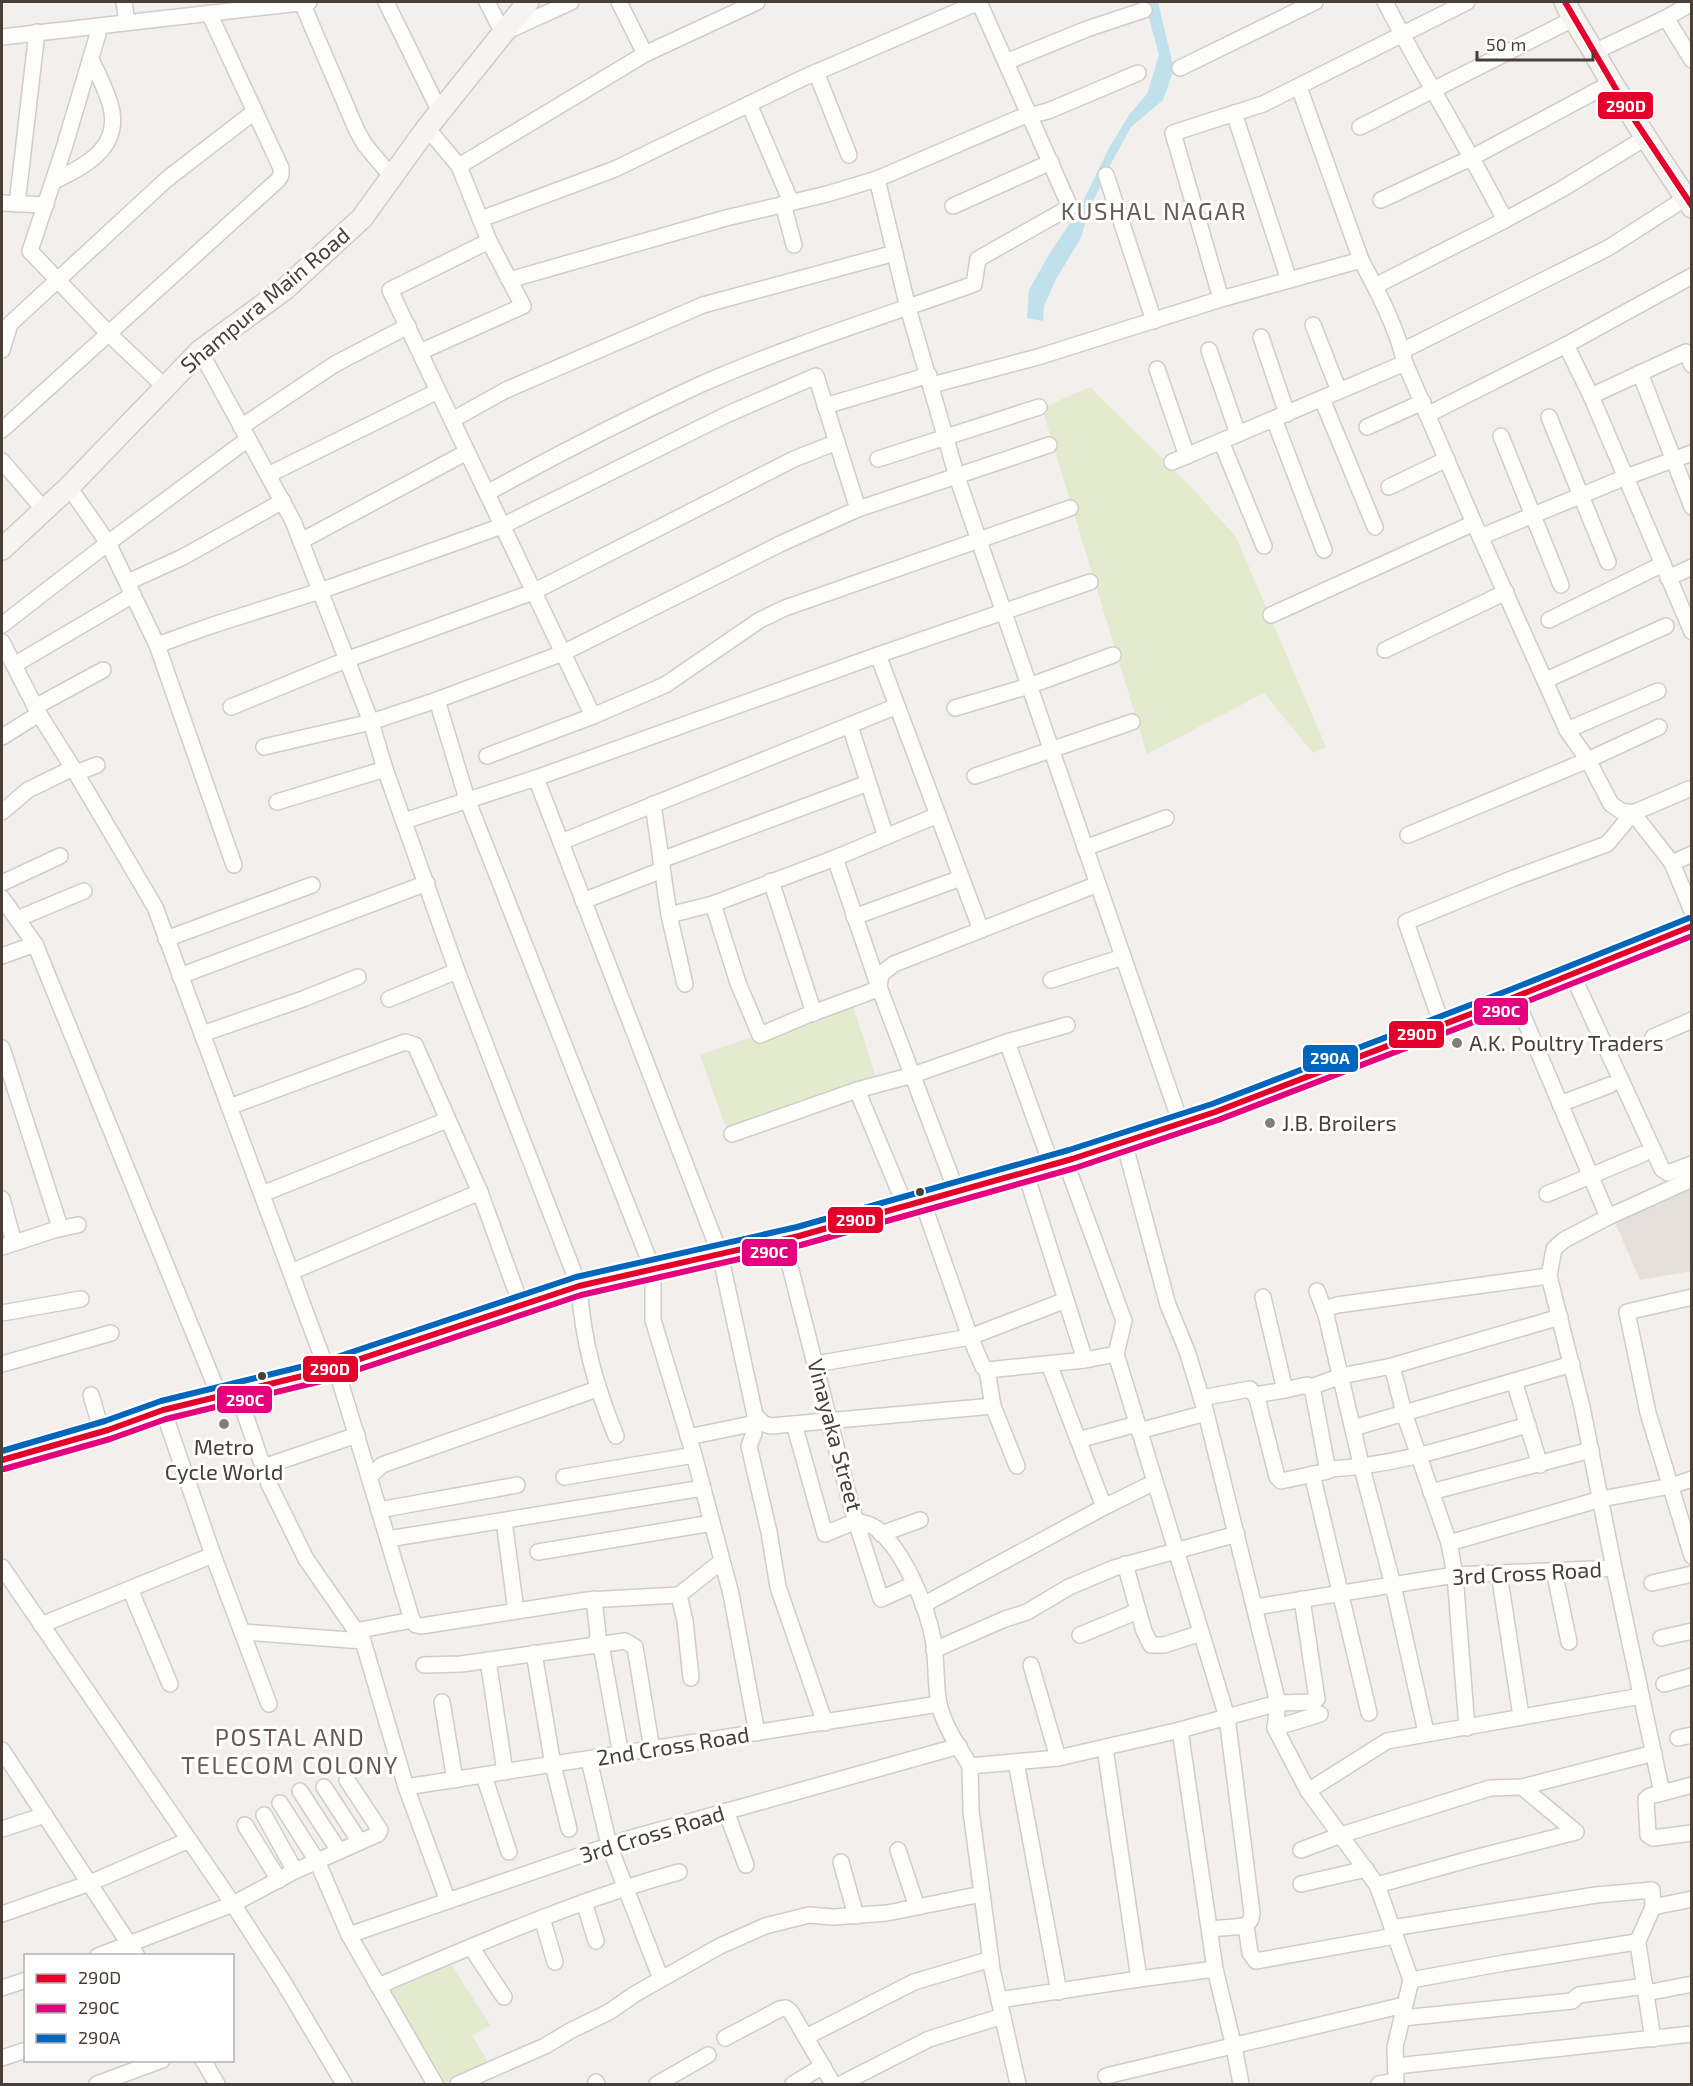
<svg xmlns="http://www.w3.org/2000/svg" width="1693" height="2086" font-family="'Exo 2',sans-serif">
  <style>
    .residential { fill: #e5e0da }
    .green { fill: #e3eace }
    .water { fill: #c0e1ec }
    .lines { fill: none; stroke-linecap: round; stroke-linejoin: round }
    .street-casing { stroke: #d0ccc9; stroke-width: 18 }
    .secondary-casing { stroke: #d0cbc3; stroke-width: 24 }
    .street { stroke: #fdfdfc; stroke-width: 15 }
    .secondary { stroke: #f6f4f0; stroke-width: 21 }
    .bus-1-casing { stroke: #fff; stroke-width: 10 }
    .bus-2-casing { stroke: #fff; stroke-width: 10 }
    .bus-3-casing { stroke: #fff; stroke-width: 10 }
    .bus-1 { stroke: #e4002b; stroke-width: 6 }
    .bus-2 { stroke: #e5007d; stroke-width: 6 }
    .bus-3 { stroke: #0065bd; stroke-width: 6 }
    .poi-dot { fill: #837d77; stroke: #fff; stroke-width: 2 }
    .bus-dot { fill: #473f38; stroke: #fff; stroke-width: 2 }
    .labels { text-anchor: middle; stroke-width: 6; stroke-linejoin: round; paint-order: stroke }
    .street-label { font-size: 22px; fill: #473f38; stroke: #fff }
    .poi-label { font-size: 22px; fill: #473f38; stroke: #fff; text-anchor: start }
    .neighbourhood-label { font-size: 24px; letter-spacing: 1.5px; fill: #695b50; stroke: #fff }
    .line-badge { stroke: #fff; stroke-width: 2 }
    .badge-label { font-size: 16px; text-anchor: middle; font-weight: bold; fill: #fff }
  </style>
  <rect width="100%" height="100%" fill="#f2efec"/>
  <polygon class="residential" points="1691,1185 1691,1271 1640,1280 1614,1220"/>
  <g class="green">
    <polygon points="1090,387 1193,489 1236,537 1326,747 1313,753 1264,693 1147,754 1042,408"/>
    <polygon points="852,1003 876,1077 726,1128 700,1055"/>
    <polygon points="450,1963 490,2025 472,2036 491,2066 444,2084 389,1988"/>
  </g>
  <polygon class="water" points="1141,2 1158,2 1174,69 1163,100 1131,127 1108,169 1088,213 1081,238 1056,279 1044,306 1043,321 1027,318 1029,290 1051,251 1078,212 1109,148 1129,115 1147,94 1159,55 1148,15"/>
  <g class="lines">
    <g class="street-casing">
      <g id="street">
        <polyline points="124,2 127,22"/>
        <polyline points="386,2 440,112"/>
        <polyline points="487,2 503,33 571,2"/>
        <polyline points="619,2 645,54"/>
        <polyline points="302,3 357,131 365,145 392,177"/>
        <polyline points="1666,18 1692,60"/>
        <polyline points="100,27 64,148 30,251 108,333 165,387"/>
        <polyline points="2,37 309,2"/>
        <polyline points="1594,52 1666,18 1692,3"/>
        <polyline points="1006,62 1087,29 1144,10"/>
        <polyline points="1180,68 1315,2"/>
        <polyline points="816,72 849,155"/>
        <path d="M1299 87 1361 260C1378 292 1397 328 1405 363L1474 523 1567 730 1588 760 1611 804 1621 811 1633 813 1672 863 1692 911"/>
        <polyline points="749,104 791,202"/>
        <polyline points="1234,113 1289,280"/>
        <polyline points="1360,127 1573,19"/>
        <polyline points="459,166 645,54 757,2"/>
        <polyline points="1106,175 1154,321"/>
        <polyline points="877,179 908,308 957,477 1181,1124"/>
        <path d="M54 181C83 167 118 150 112 112 109 94 98 75 91 59"/>
        <polyline points="1381,200 1473,157 1611,83"/>
        <polyline points="2,203 46,205"/>
        <polyline points="17,204 37,32"/>
        <polyline points="783,204 794,245"/>
        <polyline points="953,206 1051,162"/>
        <polyline points="481,219 615,169 803,78 979,2"/>
        <polyline points="1505,220 1562,189 1645,138"/>
        <polyline points="489,241 390,290 593,716"/>
        <polyline points="509,280 726,218 827,194 877,179 1019,118 1048,111 1138,73"/>
        <path d="M1375 286 1505 220C1467 146 1423 76 1385 2"/>
        <polyline points="1221,299 1173,133 1263,104 1467,2"/>
        <polyline points="1313,325 1339,391"/>
        <polyline points="1261,337 1287,414"/>
        <polyline points="1566,345 1591,396 1692,632"/>
        <polyline points="2,350 10,324 167,179 254,112"/>
        <polyline points="1209,350 1238,434"/>
        <path d="M200 351 293 521 371 722 385 769 457 971 579 1286C583 1342 595 1384 616 1436"/>
        <polyline points="1402,351 1608,248 1686,198"/>
        <polyline points="420,352 523,306 489,241 459,166 427,128"/>
        <polyline points="1157,369 1187,456"/>
        <polyline points="1640,373 1692,507"/>
        <polyline points="932,385 1038,357 1221,299 1361,260"/>
        <polyline points="1591,396 1686,352 1692,365"/>
        <polyline points="1322,399 1375,527"/>
        <polyline points="825,406 929,375"/>
        <polyline points="1427,415 1566,345 1692,276"/>
        <polyline points="1549,417 1608,562"/>
        <polyline points="1274,419 1324,550"/>
        <polyline points="452,420 506,390 703,305 895,253"/>
        <polyline points="241,427 335,364 408,326"/>
        <polyline points="1367,427 1423,402"/>
        <polyline points="2,430 278,180 281,175 281,168 209,13"/>
        <polyline points="1501,436 1561,585"/>
        <polyline points="1221,441 1264,546"/>
        <polyline points="878,459 1039,407"/>
        <polyline points="2,461 44,510"/>
        <polyline points="1172,462 1405,363"/>
        <polyline points="268,475 438,391"/>
        <polyline points="69,487 108,543 248,439"/>
        <polyline points="1389,487 1447,459"/>
        <path d="M487 493C556 455 626 419 697 386 787 346 882 317 974 284L978 259 1070 207 979 2"/>
        <polyline points="1480,537 1626,477 1692,453"/>
        <polyline points="301,541 467,452"/>
        <polyline points="1668,578 1692,567"/>
        <polyline points="128,582 183,557 283,501"/>
        <polyline points="1271,615 1474,523"/>
        <polyline points="1549,620 1663,564"/>
        <polyline points="2,625 108,543 157,645 234,865"/>
        <polyline points="2,642 39,714 73,768 155,907 327,1370"/>
        <polyline points="157,645 213,625 320,591 502,526 728,414 816,376 858,509"/>
        <polyline points="1385,650 1506,592"/>
        <polyline points="878,655 981,930"/>
        <polyline points="14,665 133,595"/>
        <polyline points="1546,680 1666,626"/>
        <polyline points="437,700 467,799 653,1270 653,1320 694,1455 731,1594 757,1733"/>
        <polyline points="35,707 103,670"/>
        <polyline points="231,707 346,660 533,592 794,459 837,442"/>
        <polyline points="955,708 1029,686 1113,655"/>
        <polyline points="850,726 886,837"/>
        <polyline points="1567,730 1658,691"/>
        <polyline points="2,737 39,714"/>
        <polyline points="264,747 371,722 437,700 563,653 780,544 858,509 1049,445"/>
        <polyline points="487,756 593,716 665,685 760,620 785,608 1070,508"/>
        <polyline points="76,773 97,765"/>
        <polyline points="975,776 1132,722"/>
        <polyline points="536,778 720,1254 755,1415 754,1433 749,1446 769,1532 778,1587 825,1723"/>
        <polyline points="277,802 385,769"/>
        <polyline points="653,804 669,915 685,984"/>
        <polyline points="2,812 28,790 73,768"/>
        <polyline points="938,815 835,858 713,904 738,983 760,1035 805,1016 870,992 879,987 881,974 894,964 1098,884"/>
        <polyline points="404,821 536,778 878,655 1090,582"/>
        <polyline points="1408,835 1588,760 1659,727"/>
        <polyline points="561,842 897,706"/>
        <polyline points="1085,848 1166,818"/>
        <polyline points="835,858 879,987 956,1190"/>
        <polyline points="661,860 868,783"/>
        <polyline points="1672,863 1692,854"/>
        <polyline points="771,881 814,1013"/>
        <polyline points="2,883 60,856"/>
        <polyline points="2,898 35,944 219,1395"/>
        <polyline points="583,901 662,870"/>
        <polyline points="669,915 713,904"/>
        <polyline points="854,917 961,878"/>
        <polyline points="17,919 84,891"/>
        <polyline points="166,939 312,885"/>
        <polyline points="2,956 35,944"/>
        <polyline points="1572,974 1662,1169 1668,1173 1692,1164"/>
        <polyline points="180,976 427,883"/>
        <polyline points="1051,980 1123,957"/>
        <polyline points="1515,997 1608,1217"/>
        <polyline points="389,999 457,971"/>
        <polyline points="1442,1025 1406,922 1514,878 1607,844 1633,813 1689,789"/>
        <polyline points="202,1034 303,999 358,977"/>
        <polyline points="1653,1037 1692,1020"/>
        <polyline points="1007,1042 1067,1025"/>
        <polyline points="2,1048 59,1224 54,1230 2,1247"/>
        <polyline points="857,1090 905,1205"/>
        <polyline points="1560,1104 1610,1085"/>
        <polyline points="229,1107 405,1042 415,1045 480,1192 521,1305"/>
        <polyline points="732,1134 857,1090 913,1075 1007,1042 1051,1164"/>
        <polyline points="1124,1142 1168,1305 1187,1351 1206,1413"/>
        <polyline points="1065,1160 1124,1321 1116,1354"/>
        <polyline points="1025,1171 1085,1360 1116,1354 1227,1717 1180,1730 1215,1969 1234,2047 1241,2084"/>
        <polyline points="262,1194 447,1120"/>
        <polyline points="1547,1194 1643,1154"/>
        <polyline points="2,1199 14,1243"/>
        <polyline points="922,1200 970,1337 983,1367 987,1370 1085,1360"/>
        <polyline points="54,1230 78,1225"/>
        <polyline points="783,1239 852,1509 881,1599 914,1584"/>
        <polyline points="291,1272 480,1192"/>
        <polyline points="1317,1291 1326,1315 1362,1468 1393,1585 1426,1732"/>
        <polyline points="1263,1297 1285,1390 1261,1394 1257,1398 1277,1477 1281,1481 1328,1471 1313,1392 1307,1385 1285,1390"/>
        <polyline points="1692,1297 1627,1312 1648,1413 1692,1556"/>
        <polyline points="2,1313 81,1299"/>
        <polyline points="1326,1315 1326,1309 1337,1305 1549,1276"/>
        <polyline points="2,1364 111,1333"/>
        <polyline points="816,1364 970,1337 1066,1300"/>
        <polyline points="1049,1364 1104,1507"/>
        <polyline points="1392,1366 1404,1413 1449,1543"/>
        <polyline points="336,1368 369,1477 382,1465 597,1389"/>
        <polyline points="1514,1381 1540,1465"/>
        <polyline points="1311,1387 1341,1376 1392,1366 1560,1317"/>
        <polyline points="237,1391 269,1484 306,1559 363,1641"/>
        <polyline points="91,1395 102,1432"/>
        <polyline points="1201,1398 1250,1389 1257,1398"/>
        <polyline points="993,1406 1017,1466"/>
        <polyline points="163,1410 213,1555"/>
        <polyline points="755,1415 764,1424 771,1426 993,1406 987,1370"/>
        <polyline points="794,1424 825,1534 856,1521"/>
        <polyline points="1353,1428 1572,1364"/>
        <polyline points="1139,1431 1206,1413 1278,1703 1275,1728 1308,1791 1377,1885 1411,1980 1395,2047 1396,2081 1379,2084"/>
        <polyline points="688,1437 756,1423"/>
        <polyline points="1078,1440 1137,1424"/>
        <polyline points="263,1467 357,1435"/>
        <path d="M1329 1469C1397 1466 1463 1443 1528 1425"/>
        <polyline points="1312,1474 1369,1713"/>
        <polyline points="369,1477 412,1620 416,1625 421,1626 587,1600 679,1595"/>
        <polyline points="564,1477 694,1455"/>
        <polyline points="1431,1492 1591,1450"/>
        <polyline points="379,1510 517,1485"/>
        <polyline points="504,1521 516,1611"/>
        <path d="M856 1521C864 1523 871 1524 877 1529 904 1551 927 1606 933 1639 937 1660 935 1683 939 1704 944 1726 959 1747 970 1766L1058 1758 1180 1730"/>
        <polyline points="881,1534 920,1520"/>
        <polyline points="388,1539 703,1488"/>
        <polyline points="538,1552 712,1523"/>
        <polyline points="1125,1564 1144,1631 1151,1645 1164,1645 1201,1633"/>
        <polyline points="2,1567 233,1904 284,1983 344,2084"/>
        <polyline points="1614,1568 1582,1407 1549,1276 1554,1249 1564,1240 1608,1217 1692,1179"/>
        <polyline points="1554,1571 1569,1642"/>
        <polyline points="1499,1573 1521,1716"/>
        <polyline points="1652,1583 1692,1574"/>
        <polyline points="130,1589 170,1684"/>
        <polyline points="594,1599 598,1634 596,1646"/>
        <polyline points="923,1605 1104,1507 1155,1482"/>
        <polyline points="1255,1607 1455,1575 1614,1568 1662,1793 1692,1785"/>
        <polyline points="41,1625 213,1555 269,1704"/>
        <polyline points="355,1631 412,1620"/>
        <polyline points="243,1632 363,1641 406,1787 448,1901"/>
        <polyline points="1080,1635 1138,1611"/>
        <polyline points="1661,1638 1692,1631"/>
        <polyline points="601,1645 621,1755"/>
        <polyline points="934,1650 1005,1619 1027,1612 1069,1587 1114,1568 1237,1534"/>
        <polyline points="534,1653 553,1765 569,1829"/>
        <polyline points="488,1660 505,1772"/>
        <polyline points="424,1665 461,1664 625,1641 635,1647 652,1750"/>
        <polyline points="1031,1665 1058,1758"/>
        <polyline points="691,1678 685,1621 679,1595 722,1561"/>
        <polyline points="1664,1684 1692,1676"/>
        <polyline points="442,1702 455,1780"/>
        <polyline points="1275,1728 1320,1714"/>
        <polyline points="1467,1728 1455,1575 1449,1543 1601,1499 1671,1486 1692,1479"/>
        <polyline points="1678,1738 1692,1735"/>
        <polyline points="2,1750 137,1956"/>
        <polyline points="589,1760 609,1845 661,1979"/>
        <polyline points="1016,1762 1059,1992"/>
        <polyline points="970,1766 971,1811 992,1969 1018,2084"/>
        <polyline points="484,1776 509,1852"/>
        <polyline points="324,1787 360,1842"/>
        <polyline points="406,1787 939,1704"/>
        <polyline points="300,1791 339,1851"/>
        <polyline points="1308,1791 1387,1741 1641,1696"/>
        <polyline points="1662,1793 1650,1796 1646,1799 1648,1835 1653,1838 1692,1833"/>
        <polyline points="280,1803 317,1861 349,1935 435,2084"/>
        <polyline points="726,1811 746,1865"/>
        <polyline points="264,1815 295,1871"/>
        <polyline points="245,1825 279,1880"/>
        <polyline points="2,1829 45,1815"/>
        <polyline points="898,1850 917,1907"/>
        <polyline points="1301,1850 1341,1835 1490,1788 1522,1787 1654,1753"/>
        <polyline points="841,1862 856,1916"/>
        <polyline points="1301,1884 1366,1869"/>
        <polyline points="1377,1885 1474,1858 1576,1832 1522,1787"/>
        <polyline points="584,1902 596,1941"/>
        <polyline points="2,1914 90,1883 189,1840"/>
        <polyline points="542,1918 555,1962"/>
        <polyline points="1246,1926 1251,1919 1252,1913 1227,1717 1278,1703 1313,1702 1317,1699 1302,1599"/>
        <polyline points="1392,1928 1596,1895 1652,1890 1653,1907 1692,1899"/>
        <polyline points="1210,1929 1246,1926 1250,1953 1256,1961 1395,1936"/>
        <polyline points="349,1935 628,1839 959,1746"/>
        <polyline points="1637,1943 1653,1907"/>
        <polyline points="471,1947 504,1997"/>
        <polyline points="98,1956 233,1904 295,1871 378,1834 380,1830 347,1780"/>
        <polyline points="1139,1979 1215,1969"/>
        <polyline points="1411,1980 1504,1963 1636,1942 1638,1944 1653,2039"/>
        <path d="M378 1986C478 1944 576 1900 679 1872"/>
        <polyline points="2,1988 26,1980"/>
        <polyline points="1646,1993 1692,1984"/>
        <polyline points="999,2000 1139,1979 1105,1748"/>
        <polyline points="1402,2018 1572,2001 1579,1995 1645,1986"/>
        <polyline points="806,2037 914,1982 991,1959"/>
        <polyline points="725,2038 780,2009 786,2008 791,2012 833,2084"/>
        <polyline points="2,2058 26,2050"/>
        <polyline points="203,2060 217,2084"/>
        <polyline points="1396,2066 1692,2034"/>
        <polyline points="1106,2076 1404,2005"/>
        <polyline points="596,2082 597,2084"/>
        <polyline points="97,2084 162,2060"/>
        <polyline points="458,2084 545,2046 570,2031 609,2012 635,1994 720,1946 765,1926 809,1915 833,1917 887,1913 982,1894"/>
        <polyline points="657,2084 708,2055"/>
        <polyline points="793,2084 823,2066"/>
        <polyline points="841,2084 929,2039 1003,2016"/>
      </g>
    </g>
    <g class="secondary-casing">
      <g id="secondary">
        <path d="M1565 2C1573 20 1585 36 1595 54 1625 107 1658 157 1692 207"/>
        <polyline points="2,549 69,487 200,351 285,289 362,218 427,128 528,2"/>
        <polyline points="2,1460 108,1430 163,1410 327,1370 579,1286 799,1236 1072,1159 1215,1112 1515,997 1692,926"/>
      </g>
    </g>
    <use href="#street" class="street"/>
    <use href="#secondary" class="secondary"/>
    <g class="bus-1-casing">
      <g id="bus-1">
        <polyline points="1565,2 1630,113 1692,206"/>
        <polyline points="2,1460 108,1430 163,1410 327,1370 579,1286 799,1236 1072,1159 1215,1112 1515,997 1692,926"/>
      </g>
    </g>
    <g class="bus-2-casing">
      <polyline id="bus-2" points="4,1469 110,1439 166,1419 330,1379 581,1295 801,1245 1075,1168 1218,1120 1518,1005 1692,936"/>
    </g>
    <g class="bus-3-casing">
      <polyline id="bus-3" points="2,1451 105,1421 161,1401 325,1361 576,1277 797,1227 1069,1150 1212,1104 1512,989 1689,918"/>
    </g>
    <use href="#bus-1" class="bus-1"/>
    <use href="#bus-2" class="bus-2"/>
    <use href="#bus-3" class="bus-3"/>
  </g>
  <g class="poi-dot">
    <circle cx="1457" cy="1043" r="6"/>
    <circle cx="1270" cy="1123" r="6"/>
    <circle cx="224" cy="1424" r="6"/>
  </g>
  <g class="bus-dot">
    <circle cx="920" cy="1192" r="5"/>
    <circle cx="262" cy="1376" r="5"/>
  </g>
  <g class="labels">
    <g class="street-label">
      <text transform="translate(265 300) rotate(-40)" y="8">Shampura Main Road</text>
      <text transform="translate(835 1435) rotate(75)" y="8">Vinayaka Street</text>
      <text transform="translate(1527 1573) rotate(-3)" y="8">3rd Cross Road</text>
      <text transform="translate(673 1746) rotate(-9)" y="8">2nd Cross Road</text>
      <text transform="translate(652 1834) rotate(-17)" y="8">3rd Cross Road</text>
    </g>
    <g class="poi-label">
      <text x="1469" y="1051">A.K. Poultry Traders</text>
      <text x="1282" y="1131">J.B. Broilers</text>
      <text x="224" y="1455" text-anchor="middle">Metro<tspan x="224" dy="25">Cycle World</tspan></text>
    </g>
    <g class="neighbourhood-label">
      <text x="1154" y="220">KUSHAL NAGAR</text>
      <text x="290" y="1746">POSTAL AND<tspan x="290" dy="28">TELECOM COLONY</tspan></text>
    </g>
  </g>
  <g class="line-badge">
    <rect x="1597" y="91" width="57" height="29" rx="6" fill="#e4002b"/>
    <rect x="1473" y="997" width="56" height="29" rx="6" fill="#e5007d"/>
    <rect x="1388" y="1020" width="57" height="29" rx="6" fill="#e4002b"/>
    <rect x="1302" y="1044" width="57" height="29" rx="6" fill="#0065bd"/>
    <rect x="827" y="1206" width="57" height="28" rx="6" fill="#e4002b"/>
    <rect x="741" y="1238" width="57" height="29" rx="6" fill="#e5007d"/>
    <rect x="302" y="1355" width="57" height="28" rx="6" fill="#e4002b"/>
    <rect x="216" y="1385" width="57" height="29" rx="6" fill="#e5007d"/>
  </g>
  <g class="badge-label">
    <text x="1626" y="112">290D</text>
    <text x="1501" y="1017">290C</text>
    <text x="1417" y="1040">290D</text>
    <text x="1330" y="1064">290A</text>
    <text x="856" y="1226">290D</text>
    <text x="769" y="1258">290C</text>
    <text x="330" y="1375">290D</text>
    <text x="245" y="1406">290C</text>
  </g>
  <rect width="1693" height="2086" fill="none" stroke="#473f38" stroke-width="6"/>
  <rect x="24" y="1954" width="210" height="108" fill="#ffffff" stroke="#b5b2af" stroke-width="1.5"/>
  <rect x="36" y="1974" width="30" height="9" fill="#e4002b" stroke="#b5b2af" stroke-width="1.5"/>
  <text x="78" y="1984" font-size="18" fill="#473f38">290D</text>
  <rect x="36" y="2004" width="30" height="9" fill="#e5007d" stroke="#b5b2af" stroke-width="1.5"/>
  <text x="78" y="2014" font-size="18" fill="#473f38">290C</text>
  <rect x="36" y="2034" width="30" height="9" fill="#0065bd" stroke="#b5b2af" stroke-width="1.5"/>
  <text x="78" y="2044" font-size="18" fill="#473f38">290A</text>
  <path d="M1477 51v9h116v-9" fill="none" stroke="#473f38" stroke-width="3"/>
  <text x="1486" y="51" font-size="18" fill="#473f38" stroke="#ffffff" stroke-width="4.5" paint-order="stroke">50 m</text>
</svg>
